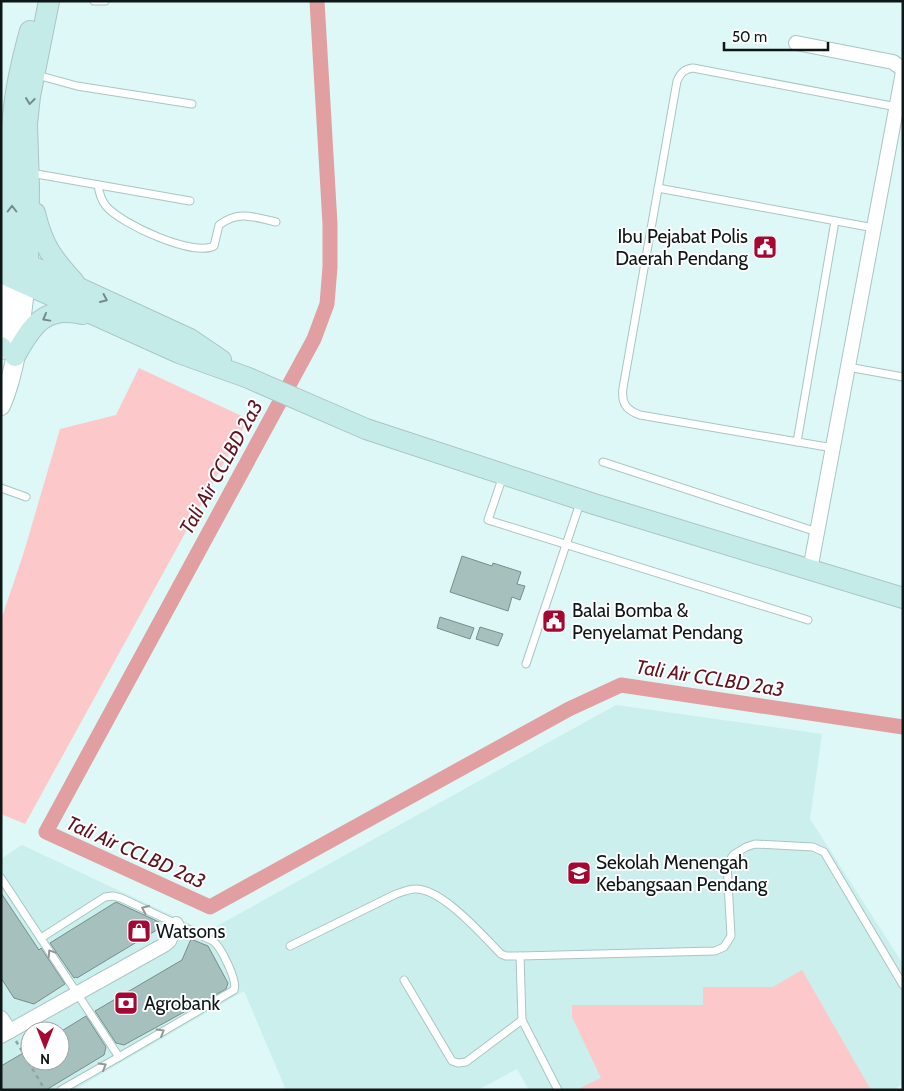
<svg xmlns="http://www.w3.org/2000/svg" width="904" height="1091" font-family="Cabin,sans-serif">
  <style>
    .built { fill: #caefec; fill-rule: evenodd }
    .green { fill: #fdc8ca }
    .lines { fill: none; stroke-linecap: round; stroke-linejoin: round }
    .canal { stroke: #e19fa1; stroke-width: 15 }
    .building { fill: #a6c0be; stroke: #768f8d }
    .service-casing { stroke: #abc5c3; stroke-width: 9 }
    .minor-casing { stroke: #abc5c3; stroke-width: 16 }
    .tertiary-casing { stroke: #abc5c3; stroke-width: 20 }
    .secondary-casing { stroke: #abc5c3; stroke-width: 22 }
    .path { stroke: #90a5a3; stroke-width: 2.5; stroke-dasharray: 4 4; stroke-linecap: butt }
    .service { stroke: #fff; stroke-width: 7 }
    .minor { stroke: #fff; stroke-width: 14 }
    .tertiary { stroke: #fff; stroke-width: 18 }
    .secondary { stroke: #c5ebe9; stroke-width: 20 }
    .oneway { stroke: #738c8a }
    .oneway2 { stroke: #939797 }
    .labels { text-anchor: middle; stroke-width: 4; stroke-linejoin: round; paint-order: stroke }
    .poi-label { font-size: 19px; fill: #0e1717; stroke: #fefefe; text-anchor: start }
    .water-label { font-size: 20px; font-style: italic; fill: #611320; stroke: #fefefe }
  </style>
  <rect width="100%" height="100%" fill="#ddf8f6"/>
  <path class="built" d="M616 705 822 734 810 819 903 964V1084L893 1090H529L517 1069 478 1090H286L244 991 74 1090H1V859L22 845 222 939 217 926ZM30 1031H60V1061H30Z"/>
  <g class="green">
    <polygon points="139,368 248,419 25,824 1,814 1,620 24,552 60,429 116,415"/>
    <polygon points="802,970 871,1090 576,1090 601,1078 572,1017 572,1005 703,1005 703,987 773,987"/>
  </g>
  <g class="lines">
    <polyline class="canal" points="317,1 330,224 330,267 327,304 314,339 46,832 210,907 569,709 621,685 903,727"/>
  </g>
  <g class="building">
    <polygon points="462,556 492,566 493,563 521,572 517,584 525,586 520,600 512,597 508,611 450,592"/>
    <polygon points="440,617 474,628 470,639 437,628"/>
    <polygon points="480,627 503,634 498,646 476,639"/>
    <polygon points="1,893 39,950 41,948 65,984 34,1004 14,998 1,978"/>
    <polygon points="116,902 159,922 155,931 77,978 76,977 74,978 50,943"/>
    <polygon points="191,939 208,946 228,983 226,989 124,1045 116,1043 95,1011 182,960"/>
    <polygon points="86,1016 106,1047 104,1055 46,1090 1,1090 1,1066 30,1049 30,1061 60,1061 60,1032"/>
  </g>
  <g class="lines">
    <g class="service-casing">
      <g id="service">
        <polyline points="94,1 105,1"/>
        <polyline points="37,75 77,86 192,104"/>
        <polyline points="31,173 190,201"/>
        <path d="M98 185C99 192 101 200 106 206 121 224 193 257 214 246L219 225C239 210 253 217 276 222"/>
        <polyline points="658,188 874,228"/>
        <polyline points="848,367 903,377"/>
        <polyline points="797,442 835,221"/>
        <path d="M833 448 640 415C626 410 621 403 623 388L677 81C681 72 685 69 693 68L897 107"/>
        <polyline points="603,462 817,532"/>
        <polyline points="503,476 488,520 808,620"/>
        <polyline points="1,488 26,497"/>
        <polyline points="526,664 581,500"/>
        <polyline points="1,878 119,1057 61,1090"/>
        <path d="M41 938 105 897 113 896 121 898 213 941C221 947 238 981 234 990L119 1057"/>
        <path d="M290 946 396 894C402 892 409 889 415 889 442 888 483 936 501 954L506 956H520"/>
        <polyline points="404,980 452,1061 458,1063 466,1062 522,1020"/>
        <polyline points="558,1090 522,1020 520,956 715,951 724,947 731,936 727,865 733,855 746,847 755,844 813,847 824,852 903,985"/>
      </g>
    </g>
    <g class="minor-casing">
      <g id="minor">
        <polyline points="796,43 893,62 901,68 903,72 810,570"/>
        <polyline points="1,1018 10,1031"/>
        <polyline points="1,1036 164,945 169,941 176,924"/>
      </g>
    </g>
    <g class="tertiary-casing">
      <g id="tertiary">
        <polyline points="1,350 7,313 12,264"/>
        <path d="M1 406C18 367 22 314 27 272"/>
      </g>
    </g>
    <g class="secondary-casing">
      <g id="secondary">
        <path d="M35 213C43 246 52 258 74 282"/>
        <polyline points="1,252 190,339 221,360"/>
        <path d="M12 257C12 208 8 156 14 107 17 81 23 56 30 31"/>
        <polyline points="28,265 29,187 27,124 30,96 49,1"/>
        <polyline points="1,273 179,353 246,377 366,429 594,504 903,598"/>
        <polyline points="1,347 2,348"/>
        <path d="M15 356C32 325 45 305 83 314"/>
      </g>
    </g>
    <polyline class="path" points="16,1041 45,1090"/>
    <use href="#service" class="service"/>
    <use href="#minor" class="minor"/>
    <use href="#tertiary" class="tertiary"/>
    <use href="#secondary" class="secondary"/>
  </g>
  <defs><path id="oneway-chevron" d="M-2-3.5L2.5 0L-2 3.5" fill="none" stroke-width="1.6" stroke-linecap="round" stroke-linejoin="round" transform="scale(1.25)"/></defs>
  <g class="oneway">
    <use href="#oneway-chevron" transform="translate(30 101) rotate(97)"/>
    <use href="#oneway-chevron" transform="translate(12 209) rotate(-90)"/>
    <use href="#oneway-chevron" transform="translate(104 299) rotate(25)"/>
    <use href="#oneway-chevron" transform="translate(46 318) rotate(151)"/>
  </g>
  <g class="oneway2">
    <use href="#oneway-chevron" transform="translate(145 909) rotate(-155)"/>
    <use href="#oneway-chevron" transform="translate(51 953) rotate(-123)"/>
    <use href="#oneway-chevron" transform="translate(161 1032) rotate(-30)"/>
    <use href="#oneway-chevron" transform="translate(103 1066) rotate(-30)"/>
  </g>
  <defs>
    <g id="civic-square" transform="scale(1.25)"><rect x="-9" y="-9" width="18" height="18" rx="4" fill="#a40732" stroke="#fefefe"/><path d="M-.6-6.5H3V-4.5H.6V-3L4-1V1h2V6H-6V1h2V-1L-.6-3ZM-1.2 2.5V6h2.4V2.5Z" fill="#fff"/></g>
    <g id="school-square" transform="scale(1.25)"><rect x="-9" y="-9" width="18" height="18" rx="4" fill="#a40732" stroke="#fefefe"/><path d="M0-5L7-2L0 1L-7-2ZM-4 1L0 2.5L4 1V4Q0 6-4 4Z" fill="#fff"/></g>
    <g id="shop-square" transform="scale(1.25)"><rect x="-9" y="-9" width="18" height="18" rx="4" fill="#a40732" stroke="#fefefe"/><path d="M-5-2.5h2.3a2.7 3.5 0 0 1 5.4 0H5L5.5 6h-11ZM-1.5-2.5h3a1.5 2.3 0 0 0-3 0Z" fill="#fff"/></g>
    <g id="bank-square" transform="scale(1.25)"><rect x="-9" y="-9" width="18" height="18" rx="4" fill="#a40732" stroke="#fefefe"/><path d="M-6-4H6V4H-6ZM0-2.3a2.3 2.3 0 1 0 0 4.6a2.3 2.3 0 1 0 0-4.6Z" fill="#fff"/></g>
  </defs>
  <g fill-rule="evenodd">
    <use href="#civic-square" x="765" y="247"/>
    <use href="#civic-square" x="554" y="621"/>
    <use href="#school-square" x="579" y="873"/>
    <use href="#shop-square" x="139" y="931"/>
    <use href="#bank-square" x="126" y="1003"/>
  </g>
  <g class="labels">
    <g class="poi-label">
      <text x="748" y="243" text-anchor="end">Ibu Pejabat Polis<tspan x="748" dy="22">Daerah Pendang</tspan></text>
      <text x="572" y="617">Balai Bomba &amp;<tspan x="572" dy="22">Penyelamat Pendang</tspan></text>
      <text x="596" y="869">Sekolah Menengah<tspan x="596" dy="22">Kebangsaan Pendang</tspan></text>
      <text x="156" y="938">Watsons</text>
      <text x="144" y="1010">Agrobank</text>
    </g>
    <g class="water-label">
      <text transform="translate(221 467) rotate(-61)" y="7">Tali Air CCLBD 2a3</text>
      <text transform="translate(710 678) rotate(9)" y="7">Tali Air CCLBD 2a3</text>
      <text transform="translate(136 852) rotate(24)" y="7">Tali Air CCLBD 2a3</text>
    </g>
  </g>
  <rect width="904" height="1091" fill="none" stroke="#0e1717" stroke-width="5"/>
  <g transform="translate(45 1046) rotate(180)"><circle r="24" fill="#fefefe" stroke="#9ea2a2"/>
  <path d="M0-4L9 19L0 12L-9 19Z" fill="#a40732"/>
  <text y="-8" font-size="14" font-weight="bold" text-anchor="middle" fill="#0e1717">N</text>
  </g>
  <path d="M724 42v8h104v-8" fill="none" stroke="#0e1717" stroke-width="2.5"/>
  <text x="732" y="42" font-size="15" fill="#0e1717" stroke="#fefefe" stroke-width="4" paint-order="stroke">50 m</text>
</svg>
